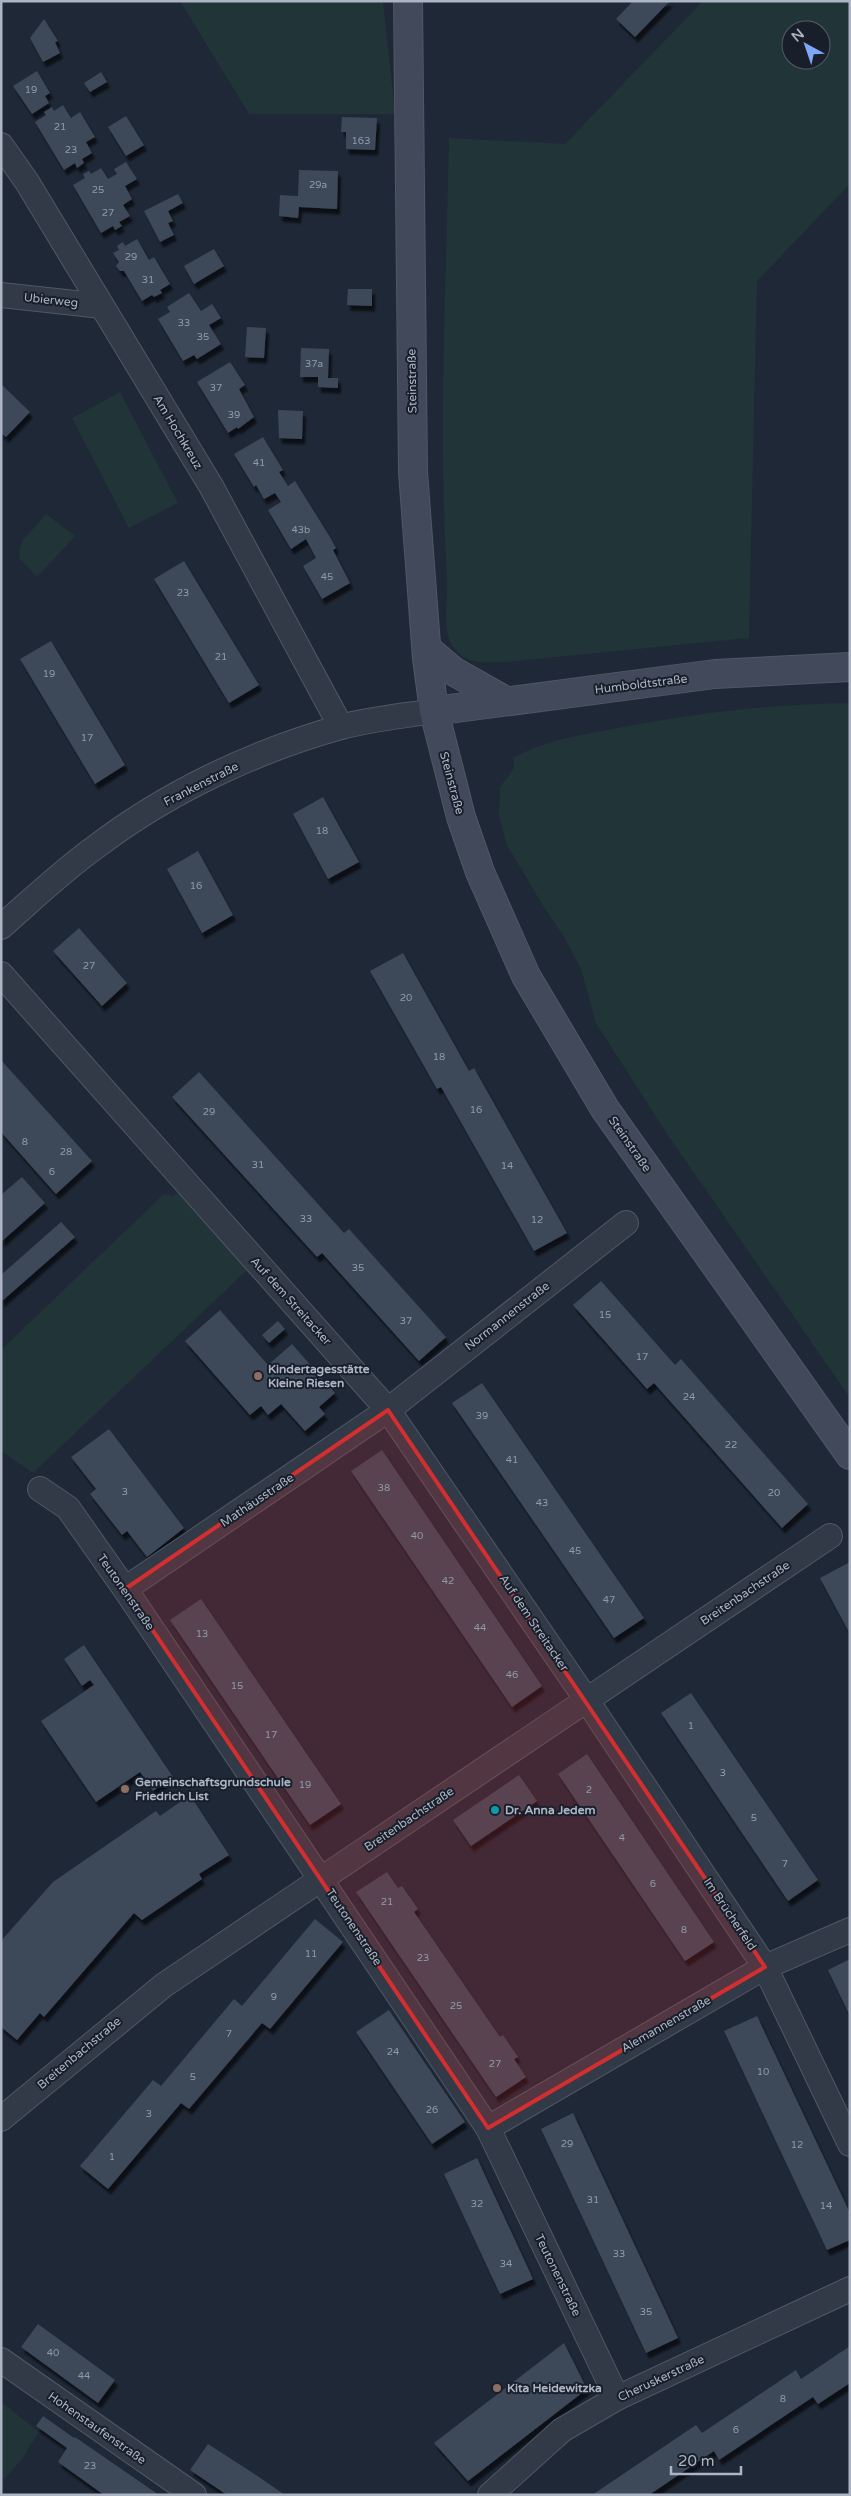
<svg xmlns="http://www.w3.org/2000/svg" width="851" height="2496" font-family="'Varela Round',sans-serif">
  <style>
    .green { fill: #213437; fill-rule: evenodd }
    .building { fill: #3d4859; filter: url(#shadow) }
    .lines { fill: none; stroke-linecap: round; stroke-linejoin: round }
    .street-casing { stroke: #505865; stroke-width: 26 }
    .secondary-casing { stroke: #505865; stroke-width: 30 }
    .street { stroke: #333a47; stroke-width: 24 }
    .secondary { stroke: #41495a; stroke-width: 28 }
    .marked { fill: #d42f30; fill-opacity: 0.2; stroke: #d42f30; stroke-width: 4; stroke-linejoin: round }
    .education-dot { fill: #8d6e63; stroke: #181f2b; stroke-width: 2 }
    .culture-dot { fill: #0f9aa8; stroke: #181f2b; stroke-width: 2 }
    .labels { text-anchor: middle; stroke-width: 4; stroke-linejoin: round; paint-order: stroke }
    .number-label { font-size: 10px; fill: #919aa9 }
    .street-label { font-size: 12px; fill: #adb5c4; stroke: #181f2b }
    .poi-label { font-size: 12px; font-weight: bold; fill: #adb5c4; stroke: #181f2b; text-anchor: start }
  </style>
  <defs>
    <filter id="shadow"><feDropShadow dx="3" dy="5.5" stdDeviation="1" flood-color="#0009"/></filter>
  </defs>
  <rect width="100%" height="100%" fill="#1f2836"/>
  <g class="green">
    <polygon points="180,1 383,1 395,114 249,114"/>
    <path d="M703 1H850V184L757 281 749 638 506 662C488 662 466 666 454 648 441 629 448 603 447 581 438 434 446 286 449 138L565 144ZM791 30H821V60H791Z"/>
    <polygon points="120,392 178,503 129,528 72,418"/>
    <polygon points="46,514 75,536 37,577 19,558 20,547 24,539"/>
    <path d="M850 703V1398L667 1134 596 1023 581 969 564 937 543 906 507 845 499 816 500 787 514 768 513 758C543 741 574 736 607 730 687 714 769 704 850 703Z"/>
    <polygon points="179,1192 248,1269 33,1473 1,1451 1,1350 164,1194 173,1196"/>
    <polygon points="1,2402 39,2432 22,2459 1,2483"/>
  </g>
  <g class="building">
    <polygon points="633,1 670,1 635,37 616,19"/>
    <polygon points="44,19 58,41 55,42 60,53 43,62 30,38"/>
    <polygon points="37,71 50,93 45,96 49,103 32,114 13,86"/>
    <polygon points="101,72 107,82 90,92 84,83"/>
    <polygon points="63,105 71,118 80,112 95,137 86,142 92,153 82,159 84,163 77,168 75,163 64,170 35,122 46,115 44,112 52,107 54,111"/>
    <polygon points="126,116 144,145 126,156 108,127"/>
    <polygon points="342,117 377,118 375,150 346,149 346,132 341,132"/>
    <polygon points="126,162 137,179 125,186 132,199 123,205 130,216 119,222 122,226 115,230 113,226 101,233 73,185 85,178 83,174 89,171 91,174 101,168 108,179 117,174 114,169"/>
    <polygon points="299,170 338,171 337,209 299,207 298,218 279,216 280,195 298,196"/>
    <polygon points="178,194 183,203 168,211 173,221 168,223 174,235 160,242 144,211"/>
    <polygon points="137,239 149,260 154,257 170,284 160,290 162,293 154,297 152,295 142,301 124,271 120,271 116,266 119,262 113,253 119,250 117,246 123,242 125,246"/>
    <polygon points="214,249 224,266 194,284 184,266"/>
    <polygon points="348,289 372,289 372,306 347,305"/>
    <polygon points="189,293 201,311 212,304 216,310 221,318 209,325 221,344 197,359 194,355 183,361 158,319 170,312 167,307"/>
    <polygon points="247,327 266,328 264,358 245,357"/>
    <polygon points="301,348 329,349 328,378 338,378 338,388 318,387 318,377 300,377"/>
    <polygon points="230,362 245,385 239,389 254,417 238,429 237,427 228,433 197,382"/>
    <polygon points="1,384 30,412 6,437 1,433"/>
    <polygon points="278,410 303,411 302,439 279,438"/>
    <polygon points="263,437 283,470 279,472 288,486 295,481 330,537 336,548 333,550 350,583 322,599 303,566 316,558 306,539 291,549 268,510 281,502 275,493 264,499 256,485 254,487 234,454"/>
    <polygon points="184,561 259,685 229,703 154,579"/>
    <polygon points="51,641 125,765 95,784 20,659"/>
    <polygon points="323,797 359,862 328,879 293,814"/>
    <polygon points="198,851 233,915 202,933 167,869"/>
    <polygon points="79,928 127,983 102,1006 53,951"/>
    <polygon points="403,953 469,1071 474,1068 567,1233 534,1251 441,1087 437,1089 370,971"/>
    <polygon points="1,1060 92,1161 56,1194 1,1132"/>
    <polygon points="199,1072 344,1233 349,1229 446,1337 419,1361 322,1253 317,1257 172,1097"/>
    <polygon points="22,1177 45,1203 1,1242 1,1195"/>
    <polygon points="61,1222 75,1237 1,1302 1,1275"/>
    <polygon points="601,1281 675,1365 681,1359 808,1504 782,1528 654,1383 647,1389 573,1305"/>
    <polygon points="220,1310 268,1365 292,1344 335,1393 319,1407 325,1414 305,1431 281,1404 268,1415 261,1406 250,1415 185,1341"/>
    <polygon points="278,1321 285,1329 269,1343 262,1335"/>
    <polygon points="482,1383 644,1618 614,1638 452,1403"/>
    <polygon points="109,1429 184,1528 147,1557 127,1531 122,1535 90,1494 96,1489 71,1457"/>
    <polygon points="382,1450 542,1686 512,1707 351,1471"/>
    <polygon points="850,1562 850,1634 820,1578"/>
    <polygon points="201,1599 341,1804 310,1825 170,1620"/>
    <polygon points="84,1645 173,1777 153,1791 140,1772 96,1802 41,1721 94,1685 90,1680 82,1686 64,1659"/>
    <polygon points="691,1693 818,1880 788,1901 661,1713"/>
    <polygon points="587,1754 714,1942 685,1961 558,1774"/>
    <polygon points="519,1775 537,1801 471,1846 453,1820"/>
    <polygon points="190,1795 229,1855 199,1874 202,1879 142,1920 134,1913 44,2017 40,2013 17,2040 1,2027 1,1941 53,1882 156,1811 160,1816"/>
    <polygon points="387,1872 398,1888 402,1886 418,1909 414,1912 500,2037 503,2035 518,2057 514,2059 526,2077 496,2097 356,1892"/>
    <polygon points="315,1919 343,1942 270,2029 262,2023 189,2109 181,2103 108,2189 80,2166 153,2080 161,2086 234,1999 242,2006"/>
    <polygon points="850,1959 850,2016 828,1970"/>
    <polygon points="389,2010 465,2122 432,2144 356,2032"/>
    <polygon points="757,2016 850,2213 850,2240 827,2250 724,2031"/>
    <polygon points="573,2113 678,2338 646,2353 541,2129"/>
    <polygon points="477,2158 533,2279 500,2294 444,2174"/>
    <polygon points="38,2324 115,2380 98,2403 21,2347"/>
    <polygon points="564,2343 587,2389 468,2481 434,2443"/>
    <polygon points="850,2346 850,2383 818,2404 813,2397 719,2460 714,2451 649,2495 592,2495 696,2425 702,2433 796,2370 801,2379"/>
    <polygon points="43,2416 74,2438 75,2437 159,2495 104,2495 58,2462 67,2448 36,2426"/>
    <polygon points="208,2444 256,2475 285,2495 227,2495 190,2470"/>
  </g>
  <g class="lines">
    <g class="street-casing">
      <g id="street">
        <polyline points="1,145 27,182 211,486 341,727"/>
        <polyline points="1,295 102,306"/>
        <path d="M1 927C33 899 63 870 97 846 168 792 255 751 341 727 371 719 403 716 434 711"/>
        <polyline points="1,974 388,1410 586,1699 765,1967 850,2144"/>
        <polyline points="40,1489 68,1508 125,1589 488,2128 617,2398"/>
        <polyline points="125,1589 388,1410 626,1223"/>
        <polyline points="1,2119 164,1985 830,1536"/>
        <polyline points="488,2128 765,1967 850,1930"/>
        <polyline points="1,2360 194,2495"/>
        <polyline points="490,2495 562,2430 617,2398 850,2289"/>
      </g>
    </g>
    <g class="secondary-casing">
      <g id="secondary">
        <polyline points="408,1 413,472 427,658 434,711 461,817 480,872 526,976 605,1109 850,1455"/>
        <polyline points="427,649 453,671 506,701"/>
        <polyline points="434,711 715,674 850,667"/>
      </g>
    </g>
    <use href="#street" class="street"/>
    <use href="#secondary" class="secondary"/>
  </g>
  <path class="marked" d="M388 1410 765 1967 488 2128 125 1589Z"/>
  <g class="education-dot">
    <circle cx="258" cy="1376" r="5"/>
    <circle cx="125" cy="1789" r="5"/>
    <circle cx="497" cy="2388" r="5"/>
  </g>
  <circle class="culture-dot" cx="495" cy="1810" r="5"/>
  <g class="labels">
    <g class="number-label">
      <text x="31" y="93">19</text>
      <text x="60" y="130">21</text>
      <text x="361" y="144">163</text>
      <text x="71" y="153">23</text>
      <text x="318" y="188">29a</text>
      <text x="98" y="193">25</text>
      <text x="108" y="216">27</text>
      <text x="131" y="260">29</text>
      <text x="148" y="283">31</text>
      <text x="184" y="326">33</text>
      <text x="203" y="340">35</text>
      <text x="314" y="367">37a</text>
      <text x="216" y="391">37</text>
      <text x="234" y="418">39</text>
      <text x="259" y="466">41</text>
      <text x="301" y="533">43b</text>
      <text x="327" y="580">45</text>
      <text x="183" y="596">23</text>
      <text x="221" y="660">21</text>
      <text x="49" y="677">19</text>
      <text x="87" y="741">17</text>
      <text x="322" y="834">18</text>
      <text x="196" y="889">16</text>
      <text x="89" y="969">27</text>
      <text x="406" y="1001">20</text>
      <text x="439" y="1060">18</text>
      <text x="476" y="1113">16</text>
      <text x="209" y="1115">29</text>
      <text x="25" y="1145">8</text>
      <text x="66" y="1155">28</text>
      <text x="258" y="1168">31</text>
      <text x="507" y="1169">14</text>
      <text x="52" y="1175">6</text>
      <text x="306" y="1222">33</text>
      <text x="537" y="1223">12</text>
      <text x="358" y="1271">35</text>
      <text x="605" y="1318">15</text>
      <text x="406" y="1324">37</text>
      <text x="642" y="1360">17</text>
      <text x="689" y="1400">24</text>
      <text x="482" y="1419">39</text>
      <text x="731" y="1448">22</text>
      <text x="512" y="1463">41</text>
      <text x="384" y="1491">38</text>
      <text x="125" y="1495">3</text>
      <text x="774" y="1496">20</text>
      <text x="542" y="1506">43</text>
      <text x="417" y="1539">40</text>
      <text x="575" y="1554">45</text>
      <text x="448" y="1584">42</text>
      <text x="609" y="1603">47</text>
      <text x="480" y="1631">44</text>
      <text x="202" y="1637">13</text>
      <text x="512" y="1678">46</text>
      <text x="237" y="1689">15</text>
      <text x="691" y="1729">1</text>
      <text x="271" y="1738">17</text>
      <text x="723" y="1776">3</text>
      <text x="305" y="1788">19</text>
      <text x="589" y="1793">2</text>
      <text x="754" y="1821">5</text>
      <text x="622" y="1841">4</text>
      <text x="785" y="1867">7</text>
      <text x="653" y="1887">6</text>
      <text x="387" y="1905">21</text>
      <text x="684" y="1933">8</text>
      <text x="311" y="1957">11</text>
      <text x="423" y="1961">23</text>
      <text x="274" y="2000">9</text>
      <text x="456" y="2009">25</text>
      <text x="229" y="2037">7</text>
      <text x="393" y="2055">24</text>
      <text x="495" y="2067">27</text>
      <text x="763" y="2075">10</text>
      <text x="193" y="2080">5</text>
      <text x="432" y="2113">26</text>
      <text x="149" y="2117">3</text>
      <text x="567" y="2147">29</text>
      <text x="797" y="2148">12</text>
      <text x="112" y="2160">1</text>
      <text x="593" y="2203">31</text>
      <text x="477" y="2207">32</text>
      <text x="826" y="2209">14</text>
      <text x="619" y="2257">33</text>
      <text x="506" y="2267">34</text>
      <text x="646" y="2315">35</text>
      <text x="53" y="2356">40</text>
      <text x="84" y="2379">44</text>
      <text x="783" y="2402">8</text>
      <text x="736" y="2433">6</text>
      <text x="90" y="2469">23</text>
    </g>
    <g class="street-label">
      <text transform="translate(51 300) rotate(6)" y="4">Ubierweg</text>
      <text transform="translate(412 381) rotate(-91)" y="4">Steinstraße</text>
      <text transform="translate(178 432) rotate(59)" y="4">Am Hochkreuz</text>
      <text transform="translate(641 684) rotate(-7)" y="4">Humboldtstraße</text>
      <text transform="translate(452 783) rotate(75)" y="4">Steinstraße</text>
      <text transform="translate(201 784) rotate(-27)" y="4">Frankenstraße</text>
      <text transform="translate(630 1144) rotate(55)" y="4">Steinstraße</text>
      <text transform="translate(291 1301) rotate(48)" y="4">Auf dem Streitacker</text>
      <text transform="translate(507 1316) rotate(-38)" y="4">Normannenstraße</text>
      <text transform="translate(257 1500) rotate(-34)" y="4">Mathäusstraße</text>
      <text transform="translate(126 1592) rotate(55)" y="4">Teutonenstraße</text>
      <text transform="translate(745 1593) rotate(-34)" y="4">Breitenbachstraße</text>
      <text transform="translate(534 1623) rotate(56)" y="4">Auf dem Streitacker</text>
      <text transform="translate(409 1819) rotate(-34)" y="4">Breitenbachstraße</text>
      <text transform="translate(730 1914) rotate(56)" y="4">Im Brücherfeld</text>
      <text transform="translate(354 1927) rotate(56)" y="4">Teutonenstraße</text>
      <text transform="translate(666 2024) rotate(-30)" y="4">Alemannenstraße</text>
      <text transform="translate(79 2053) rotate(-40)" y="4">Breitenbachstraße</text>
      <text transform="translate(558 2275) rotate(64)" y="4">Teutonenstraße</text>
      <text transform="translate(661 2378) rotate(-25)" y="4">Cheruskerstraße</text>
      <text transform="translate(97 2428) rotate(35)" y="4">Hohenstaufenstraße</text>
    </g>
    <g class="poi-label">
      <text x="268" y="1373">Kindertagesstätte<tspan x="268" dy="14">Kleine Riesen</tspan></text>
      <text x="135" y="1786">Gemeinschaftsgrundschule<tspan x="135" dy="14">Friedrich List</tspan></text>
      <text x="505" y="1814">Dr. Anna Jedem</text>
      <text x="507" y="2392">Kita Heidewitzka</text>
    </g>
  </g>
  <rect width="851" height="2496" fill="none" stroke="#adb5c4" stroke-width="5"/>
  <g transform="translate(806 45) rotate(320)"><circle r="24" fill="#181f2b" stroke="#545b68"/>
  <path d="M0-4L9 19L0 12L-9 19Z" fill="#7ea8f7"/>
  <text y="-8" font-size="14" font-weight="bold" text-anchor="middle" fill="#adb5c4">N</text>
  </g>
  <path d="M671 2466v8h70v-8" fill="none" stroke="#adb5c4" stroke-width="2.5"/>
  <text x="678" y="2466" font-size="15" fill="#adb5c4" stroke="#181f2b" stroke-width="4" paint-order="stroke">20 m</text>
</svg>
